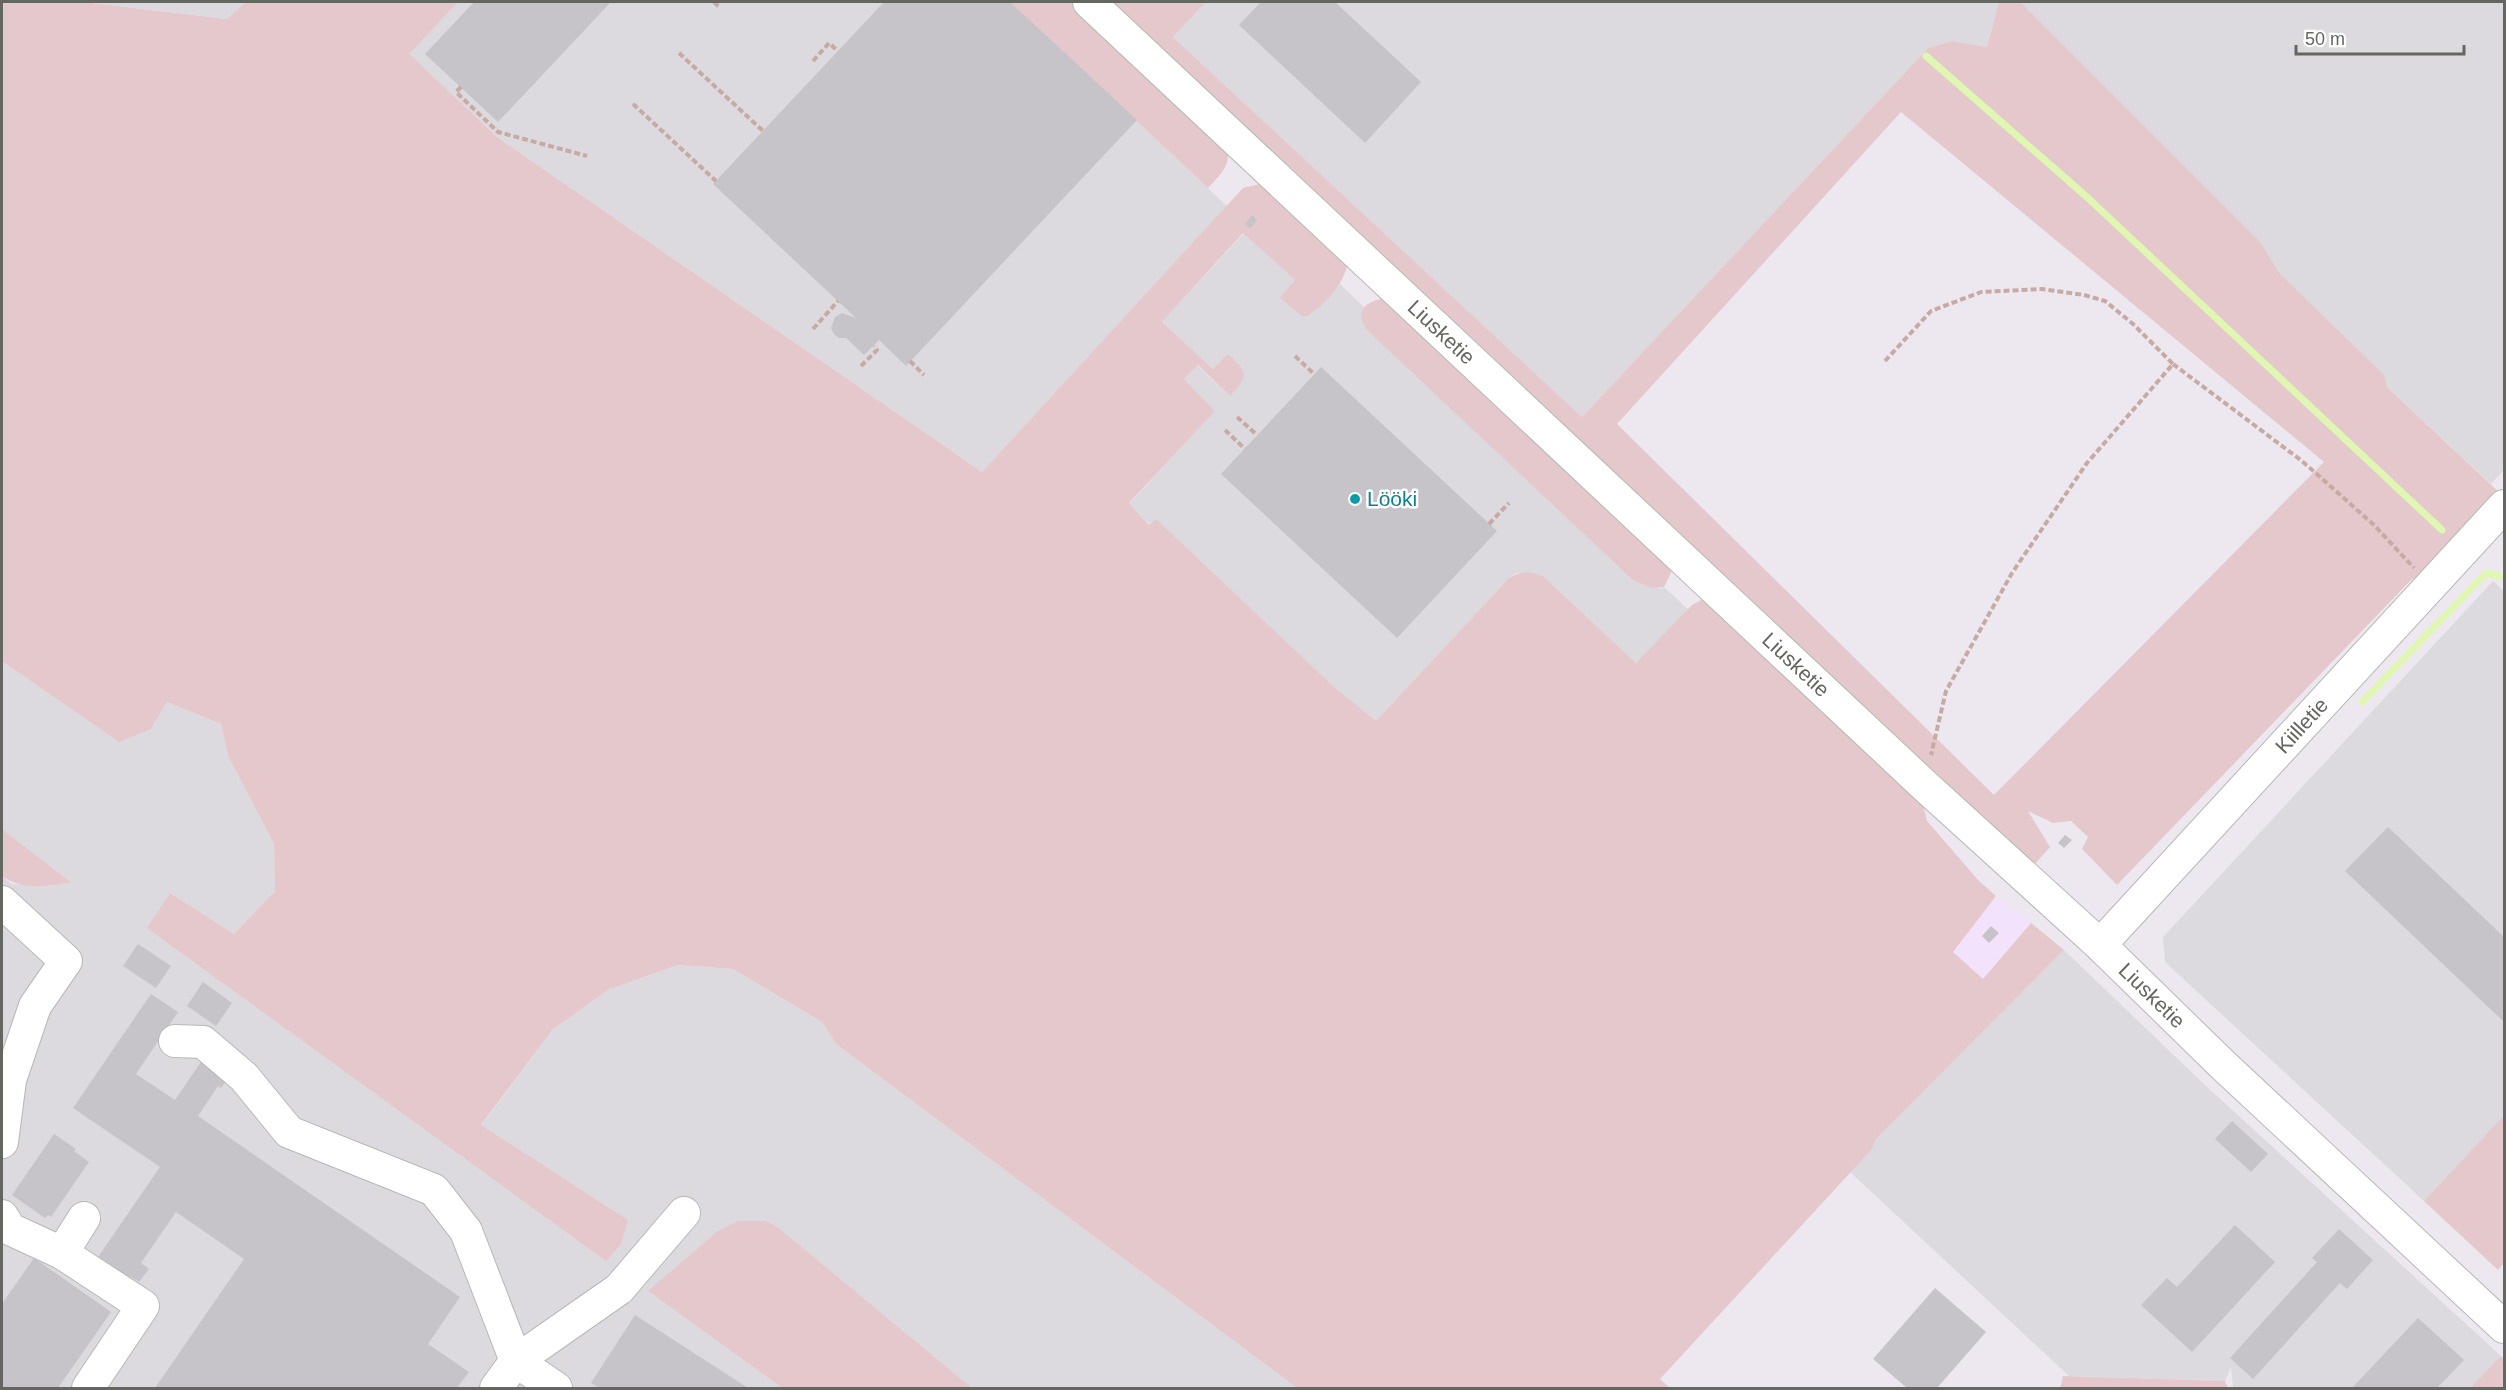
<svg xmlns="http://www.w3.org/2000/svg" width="2506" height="1390" font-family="Helvetica,sans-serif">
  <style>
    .commercial { fill: #f3e2fb }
    .industrial { fill: #dddadf }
    .green { fill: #e4c8cb; fill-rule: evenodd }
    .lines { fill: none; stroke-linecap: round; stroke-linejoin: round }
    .stream { stroke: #dff7b2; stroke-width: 7 }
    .building { fill: #c6c3c9 }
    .minor-casing { stroke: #b5b9b3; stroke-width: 34 }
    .path { stroke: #c7aaa3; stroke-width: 4; stroke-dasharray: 6 3; stroke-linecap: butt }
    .minor { stroke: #fff; stroke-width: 32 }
    .culture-dot { fill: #0f9aa8; stroke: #fff; stroke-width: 2 }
    .labels { text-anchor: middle; stroke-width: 5; stroke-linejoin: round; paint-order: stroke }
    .street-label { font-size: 21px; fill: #636760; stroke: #fff }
    .culture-label { font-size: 21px; fill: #0d838f; stroke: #fff; text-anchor: start }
  </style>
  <rect width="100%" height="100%" fill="#ede8f0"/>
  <polygon class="commercial" points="1996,896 2031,923 1983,979 1952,952"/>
  <g class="industrial">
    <polygon points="83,2 246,2 228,19"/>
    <polygon points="458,2 1010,2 1227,206 982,472 497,137 408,54"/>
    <polygon points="1206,2 2504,2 2504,470 2491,484 1994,20 1987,47 1952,41 1928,48 1582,417 1173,37"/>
    <polygon points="1244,233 1296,281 1313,311 1340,284 1364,307 1362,311 1660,589 1664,587 1689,610 1636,663 1543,576 1517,573 1509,578 1376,721 1332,685 1155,519 1150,525 1129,504 1214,411 1184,379 1197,365 1230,396 1228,354 1214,370 1162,322"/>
    <polygon points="2493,581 2504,591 2504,1115 2424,1201 2165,962 2163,937"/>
    <polygon points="2,661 119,741 151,729 167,702 221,724 228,756 274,844 275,891 234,934 170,893 148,928 628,1220 481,1126 553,1029 610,989 678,965 733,969 822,1022 836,1044 1297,1388 972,1388 779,1228 648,1291 782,1388 2,1388 2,876 12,884 50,886 70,881 2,829"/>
    <polygon points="2064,950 2205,1085 2501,1356 2470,1388 2233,1388 2231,1367 2225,1381 2069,1376 1850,1172 1872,1149 1876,1139"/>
  </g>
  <g class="green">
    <path d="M2 2H83L227 19 246 2H458L409 54 497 137 982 472 1243 188 1264 183 1348 260C1346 283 1325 304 1307 316H1302L1280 298 1295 280 1243 233 1162 322 1213 369 1228 354C1248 373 1249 375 1230 396L1198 365 1184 379 1215 411 1129 503 1149 525 1156 519 1332 685 1376 721 1509 578C1521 571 1531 571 1543 576L1636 663 1692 605 1703 599 1920 793 1927 821 1979 881 1996 896 1953 952 1983 979 2031 923 2064 950 1876 1139 1872 1149 1660 1379 1670 1388H1297L836 1044 822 1022 733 969 678 965 610 989 553 1029 481 1125 628 1220 621 1244 606 1261 147 928 170 893 234 934 275 891 274 844 228 756 221 724 167 702 151 729 119 742 2 661Z"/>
    <path d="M1010 2H1071L1222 142C1237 160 1220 175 1208 188Z"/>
    <path d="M1111 2H1206L1173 37 1582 417 1928 48 1952 41 1987 47 1999 2H2020L2260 242 2280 274 2384 375 2387 387 2502 495 2435 568 2411 580 2117 885 2082 849 2088 837 2071 821 2053 823 2028 811 2050 847 2034 865ZM1901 112 2324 462 1994 795 1617 424Z"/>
    <path d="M1386 297 1671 565V573L1664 587 1652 588 1633 580 1367 330C1353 309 1367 302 1386 297Z"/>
    <path d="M2 829 71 882C48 887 21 890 2 876Z"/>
    <polygon points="2504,1115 2504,1263 2498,1270 2424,1201"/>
    <polygon points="738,1221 766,1221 779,1228 972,1388 782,1388 648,1291 718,1231"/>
    <polygon points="2501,1356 2504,1359 2504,1388 2470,1388"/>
    <polygon points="2063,1376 2225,1381 2228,1388 2060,1388"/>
  </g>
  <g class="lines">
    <g class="stream">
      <polyline points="1926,56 2088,198 2442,530"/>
      <polyline points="2362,702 2486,573 2504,577"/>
    </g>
  </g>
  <g class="building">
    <polygon points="474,2 611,2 498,122 425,54"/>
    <polygon points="884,2 1010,2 1137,120 906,366 879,340 864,355 846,338 839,338 834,334 831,328 835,317 842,313 856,318 713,184"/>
    <polygon points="1261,2 1335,2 1421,82 1365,143 1239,25"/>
    <polygon points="1252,215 1257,220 1250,229 1245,224"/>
    <polygon points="1321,367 1497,531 1397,638 1221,474"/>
    <polygon points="2388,827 2504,937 2504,1022 2345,871"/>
    <polygon points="2065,835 2072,840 2064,848 2058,843"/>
    <polygon points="1991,926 1999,933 1989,943 1982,936"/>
    <polygon points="138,944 171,966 156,988 123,966"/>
    <polygon points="203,982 232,1003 216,1026 187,1006"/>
    <polygon points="151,994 178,1012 136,1074 175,1100 205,1056 231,1074 221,1088 218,1086 198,1116 460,1297 428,1344 469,1372 457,1388 155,1388 244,1259 176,1212 141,1263 149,1269 139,1282 131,1277 130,1279 98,1257 160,1167 73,1108"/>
    <polygon points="2232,1121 2268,1154 2251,1172 2215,1139"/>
    <polygon points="54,1134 76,1149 74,1151 89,1162 51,1217 48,1215 45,1218 12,1195"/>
    <polygon points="2235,1225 2275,1262 2192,1352 2141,1305 2167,1278 2177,1287"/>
    <polygon points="2339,1229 2373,1260 2347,1289 2340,1283 2253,1379 2230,1358 2317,1262 2312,1258"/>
    <polygon points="34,1258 111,1312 58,1388 2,1388 2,1304"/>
    <polygon points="1935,1288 1986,1332 1937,1388 1907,1388 1873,1359"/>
    <polygon points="635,1315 748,1388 600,1388 591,1383"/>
    <polygon points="2418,1318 2464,1360 2437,1388 2352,1388"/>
  </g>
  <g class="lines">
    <g class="minor-casing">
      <g id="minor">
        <path id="s1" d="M1089 2 1924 785 2100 945 2223 1065 2504 1327"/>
        <polyline points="2,902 66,961 35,1006 10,1080 2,1142"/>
        <path id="s2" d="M2100 945 2504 506"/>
        <polyline points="175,1041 203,1042 244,1077 289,1132 434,1190 466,1231 516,1361 619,1289 684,1213"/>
        <polyline points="2,1216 10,1229 62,1253 143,1306 88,1388"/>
        <polyline points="62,1253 84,1218"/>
        <polyline points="496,1388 516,1361 556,1388"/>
      </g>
    </g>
    <g class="path">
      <polyline points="714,2 719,7"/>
      <polyline points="679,53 763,131"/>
      <polyline points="813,61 829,43 838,51"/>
      <polyline points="461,87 456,92 498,132 587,156"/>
      <polyline points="633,104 716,181"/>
      <polyline points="813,329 838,301"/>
      <polyline points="1295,356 1314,374"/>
      <polyline points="910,361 924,375"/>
      <polyline points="1885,361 1931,311 1981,292 2042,289 2084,295 2105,301 2133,324 2173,364 2087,463 2012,573 1946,691 1931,755"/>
      <polyline points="2173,364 2302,461 2374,525 2414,568"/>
      <polyline points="861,366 877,350 874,346"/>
      <polyline points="1237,417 1257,435"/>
      <polyline points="1225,430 1245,449"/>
      <polyline points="1489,524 1509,503"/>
    </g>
    <use href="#minor" class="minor"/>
  </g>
  <circle class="culture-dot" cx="1355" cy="499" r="6"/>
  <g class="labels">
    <g class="street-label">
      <text dy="7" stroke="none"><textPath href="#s1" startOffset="483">Liusketie</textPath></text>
      <text dy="7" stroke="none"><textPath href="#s1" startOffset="969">Liusketie</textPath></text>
      <text dy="7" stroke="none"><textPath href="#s2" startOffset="298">Kiilletie</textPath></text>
      <text dy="7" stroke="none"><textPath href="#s1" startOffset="1455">Liusketie</textPath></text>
    </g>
    <g class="culture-label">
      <text x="1367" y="506">Lööki</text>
    </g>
  </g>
  <rect width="2506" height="1390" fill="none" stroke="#636760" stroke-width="6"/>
  <path d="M2296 45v9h168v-9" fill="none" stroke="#636760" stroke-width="3"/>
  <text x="2305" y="45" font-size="18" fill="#636760" stroke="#ffffff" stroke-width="4.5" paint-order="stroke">50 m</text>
</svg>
